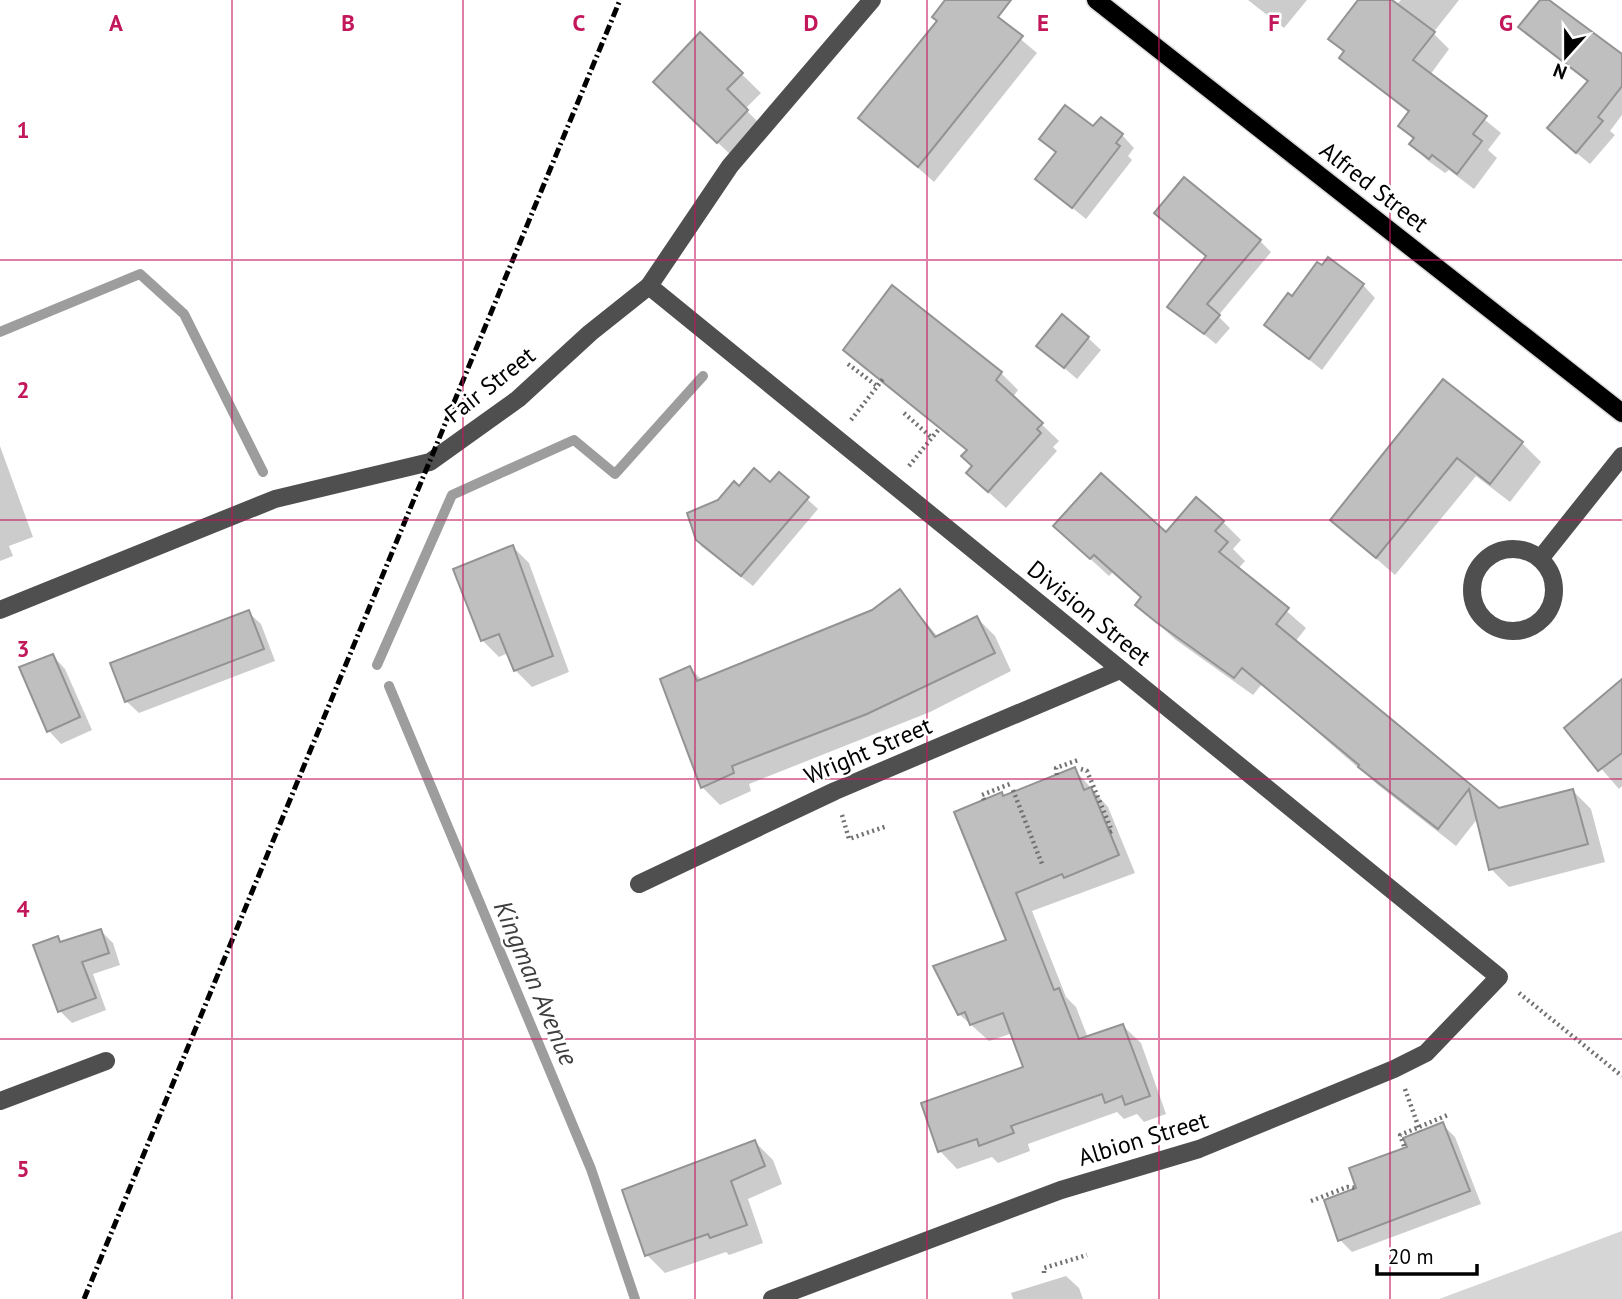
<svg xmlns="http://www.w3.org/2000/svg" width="1622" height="1299" font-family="'PT Sans',sans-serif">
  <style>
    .green { fill: #d6d6d6 }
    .shadow { fill: #0003 }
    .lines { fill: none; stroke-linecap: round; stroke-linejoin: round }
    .stream { stroke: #9d9d9d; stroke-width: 10 }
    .building { fill: #bfbfbf; stroke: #939393; stroke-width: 2 }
    .major-casing { stroke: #dbdbdb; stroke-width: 21 }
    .path { stroke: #717171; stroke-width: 4.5; stroke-dasharray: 2 3.5; stroke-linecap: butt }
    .minor { stroke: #4f4f4f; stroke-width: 18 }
    .major { stroke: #000; stroke-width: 18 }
    .rail { stroke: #000; stroke-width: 5; stroke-dasharray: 10 3.5 2 3.5; stroke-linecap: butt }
    .grid { fill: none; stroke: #c2185b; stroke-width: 2; stroke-opacity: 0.55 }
    .labels { text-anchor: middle; stroke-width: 5; stroke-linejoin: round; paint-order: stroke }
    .street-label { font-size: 24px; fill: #000; stroke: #fff }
    .water-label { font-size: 26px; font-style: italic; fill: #3e3e3e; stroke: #fff }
    .grid-label { font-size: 23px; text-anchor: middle; font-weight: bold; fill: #c2185b; stroke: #fff; stroke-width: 5; stroke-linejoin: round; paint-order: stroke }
  </style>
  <rect width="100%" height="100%" fill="#fff"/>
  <polygon class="green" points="1622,1231 1622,1299 1439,1299"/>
  <g class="shadow">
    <polygon points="956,0 974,0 1037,53 934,182 861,118"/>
    <polygon points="1248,0 1307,0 1284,28"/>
    <polygon points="1360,0 1389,0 1396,5 1401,0 1459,0 1433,33 1449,49 1430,75 1501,133 1488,150 1497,158 1474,189 1449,170 1445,173 1427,160 1411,144 1414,140 1400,126 1409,113 1341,58 1345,54 1330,39"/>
    <polygon points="1542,0 1546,0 1622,57 1622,115 1610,131 1615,135 1590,164 1562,141 1589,83 1521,27"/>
    <polygon points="701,34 761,93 745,109 766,130 737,161 655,82"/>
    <polygon points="1093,129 1122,135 1134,148 1128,156 1132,160 1086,219 1037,179 1057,154 1041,139"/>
    <polygon points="1260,241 1271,252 1218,316 1230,328 1216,344 1170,307"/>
    <polygon points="1363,285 1375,298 1322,370 1266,325 1292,298"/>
    <polygon points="1088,338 1101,350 1077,379 1039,346"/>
    <polygon points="845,350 1001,373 1018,390 1013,397 1059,441 1053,447 1057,451 1006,508 986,490 968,451"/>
    <polygon points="1443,381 1522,443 1541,462 1510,502 1476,476 1395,575 1332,520"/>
    <polygon points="0,446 33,537 9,546 13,556 0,561"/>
    <polygon points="770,485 807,499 818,509 753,586 701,546 690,514"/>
    <polygon points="1223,522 1241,540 1233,549 1245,561 1238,569 1306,628 1295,642 1499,809 1573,791 1591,809 1605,862 1509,887 1491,869 1478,818 1456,846 1378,785 1262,684 1253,695 1176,640 1137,605 1143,598 1113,572 1109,576 1074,544 1166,534"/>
    <polygon points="513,547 529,563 569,672 532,687 515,670 508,653 499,657 482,640"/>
    <polygon points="900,591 938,637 977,618 995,636 1011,671 930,712 749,784 751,791 720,805 702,787 690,668 702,680 873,611"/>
    <polygon points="248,612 261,624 275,661 139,713 126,701"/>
    <polygon points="53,656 65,669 92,730 61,744 49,731"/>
    <polygon points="1622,681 1622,786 1619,789 1566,728"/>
    <polygon points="1074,769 1108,807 1135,873 1032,911 1066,997 1076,1007 1088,1038 1123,1026 1141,1043 1166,1114 1144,1122 1137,1114 1124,1119 1117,1112 1028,1144 1030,1151 998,1163 992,1157 957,1169 940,1151 1026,1068 1013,1033 989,1041 959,1014 1008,941 1005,798"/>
    <polygon points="101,931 113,943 120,965 93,974 106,1010 72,1023 60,1011 57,938 63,943"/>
    <polygon points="1442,1124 1455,1137 1481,1204 1352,1252 1340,1240 1358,1189"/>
    <polygon points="755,1142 773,1160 782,1184 748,1199 763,1243 729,1255 726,1252 665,1273 647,1255"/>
    <polygon points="1066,1276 1079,1288 1083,1299 1013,1299 1011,1293"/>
  </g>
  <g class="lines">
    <g class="stream">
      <polyline points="0,332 140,274 184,314 263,472"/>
      <polyline points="377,665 452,495 574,440 615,474 703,376"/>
      <polyline points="389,686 591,1169 635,1299"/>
    </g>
  </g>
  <g class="building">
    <polygon points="945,0 1011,0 998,17 1023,36 918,167 858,118 937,21 932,17"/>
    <polygon points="1358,0 1392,0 1435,32 1413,60 1487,116 1473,134 1482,141 1457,174 1432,155 1429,159 1409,144 1414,138 1398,126 1409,111 1339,58 1344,51 1328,39"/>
    <polygon points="1540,0 1549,0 1622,54 1622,86 1598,117 1603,121 1576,153 1547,128 1588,81 1518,27"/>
    <polygon points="700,32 743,73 727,89 748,110 717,143 653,82"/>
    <polygon points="1065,105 1093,126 1101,117 1123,134 1116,143 1120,146 1072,208 1035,179 1056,152 1039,139"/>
    <polygon points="1184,177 1261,240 1207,304 1220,315 1204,334 1167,307 1206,256 1154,213"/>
    <polygon points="1328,257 1364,284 1309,359 1264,325 1288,293 1292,296 1317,262 1322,265"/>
    <polygon points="892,285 1002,372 996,380 1043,423 1037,429 1041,433 988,492 966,473 972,466 961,456 967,450 843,350"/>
    <polygon points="1062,314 1089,337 1064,368 1036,346"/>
    <polygon points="1443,379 1523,442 1490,484 1457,458 1376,558 1330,520"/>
    <polygon points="754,468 770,482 779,472 809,497 741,576 696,540 687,513 718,500 734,481 739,486"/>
    <polygon points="1101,473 1166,532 1196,497 1224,521 1215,531 1228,542 1219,552 1289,608 1276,624 1499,808 1573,789 1588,844 1489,870 1469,789 1438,829 1358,767 1359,765 1242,668 1234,678 1156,622 1135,605 1141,597 1094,555 1090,559 1053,526"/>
    <polygon points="513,545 553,656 514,671 499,634 481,641 453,569"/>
    <polygon points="900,589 935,637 977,616 995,653 867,714 732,766 734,773 701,788 660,679 690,666 697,681 872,610"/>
    <polygon points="249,610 264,649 125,702 110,663"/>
    <polygon points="53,654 80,717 47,732 19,667"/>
    <polygon points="1622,679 1622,753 1598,771 1564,728"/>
    <polygon points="1075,767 1084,790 1091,787 1119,855 1064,878 1062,874 1016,893 1054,990 1059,988 1079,1039 1123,1024 1150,1096 1125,1105 1122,1096 1105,1103 1102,1094 1011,1126 1014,1133 979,1146 977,1139 938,1152 921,1103 1023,1067 1003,1013 970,1025 965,1012 958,1015 933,966 1006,940 954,812 1002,792 1003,796"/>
    <polygon points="101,929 109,953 82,962 96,998 58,1012 33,945 58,936 60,942"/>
    <polygon points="1443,1122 1470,1191 1338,1241 1324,1200 1356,1188 1349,1168 1407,1147 1403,1138"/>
    <polygon points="755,1140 765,1166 731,1181 747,1225 710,1238 708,1234 645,1256 622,1190"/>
  </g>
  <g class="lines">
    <g class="major-casing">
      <polyline id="major" points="1096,0 1622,413"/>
    </g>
    <g class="path">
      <polyline points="848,364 877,386"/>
      <polyline points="904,413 932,438"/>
      <polyline points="851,420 883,379"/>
      <polyline points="909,466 939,429"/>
      <polyline points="1081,769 1087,771 1112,831 1110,832"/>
      <polyline points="1057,775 1056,768 1078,760"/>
      <polyline points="1013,790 1042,864 1040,866"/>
      <polyline points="984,800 982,795 1010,784"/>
      <polyline points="842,815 849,839 887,826"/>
      <polyline points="1519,993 1622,1076"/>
      <polyline points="1405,1089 1420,1131"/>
      <polyline points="1404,1146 1400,1135 1450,1114"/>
      <polyline points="1311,1201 1347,1187 1356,1188"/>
      <polyline points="1044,1273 1044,1268 1087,1255"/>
    </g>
    <g class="minor">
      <polyline points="649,286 1499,977 1426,1053 1394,1069 1199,1149 1061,1190 772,1299"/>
      <circle cx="1513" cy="590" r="41"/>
      <polyline points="1540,559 1622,456"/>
      <polyline points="0,610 275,499 430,462 518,399 590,333 649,286 730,166 872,0"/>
      <polyline points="639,884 835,791 1120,670"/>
      <polyline points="0,1101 106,1061"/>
    </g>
    <use href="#major" class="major"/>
    <polyline class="rail" points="84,1299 620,0"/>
  </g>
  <path class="grid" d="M232 0V1299M463 0V1299M695 0V1299M927 0V1299M1159 0V1299M1390 0V1299M0 260H1622M0 520H1622M0 779H1622M0 1039H1622"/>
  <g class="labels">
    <g class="street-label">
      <text transform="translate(1374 187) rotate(38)" y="8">Alfred Street</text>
      <text transform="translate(490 385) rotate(-38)" y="8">Fair Street</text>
      <text transform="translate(1089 613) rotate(39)" y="8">Division Street</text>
      <text transform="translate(868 751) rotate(-23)" y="8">Wright Street</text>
      <text transform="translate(1143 1139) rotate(-17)" y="8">Albion Street</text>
    </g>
    <g class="water-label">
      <text transform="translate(536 983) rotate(67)" y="9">Kingman Avenue</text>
    </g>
  </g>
  <g class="grid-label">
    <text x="116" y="31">A</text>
    <text x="348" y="31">B</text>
    <text x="579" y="31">C</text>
    <text x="811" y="31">D</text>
    <text x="1043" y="31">E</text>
    <text x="1274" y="31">F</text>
    <text x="1506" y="31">G</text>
    <text x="23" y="138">1</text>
    <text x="23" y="398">2</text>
    <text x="23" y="657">3</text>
    <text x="23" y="917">4</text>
    <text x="23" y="1177">5</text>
  </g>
  <g transform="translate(1566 56) rotate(201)" stroke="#ffffff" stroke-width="5" paint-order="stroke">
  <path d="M0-5L12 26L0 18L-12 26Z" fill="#000000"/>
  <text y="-10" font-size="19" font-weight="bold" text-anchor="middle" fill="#000000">N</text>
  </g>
  <path d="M1377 1264v10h100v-10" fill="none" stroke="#000000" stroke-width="3.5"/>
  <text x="1388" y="1264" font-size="21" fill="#000000" stroke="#ffffff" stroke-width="5" paint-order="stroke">20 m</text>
</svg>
